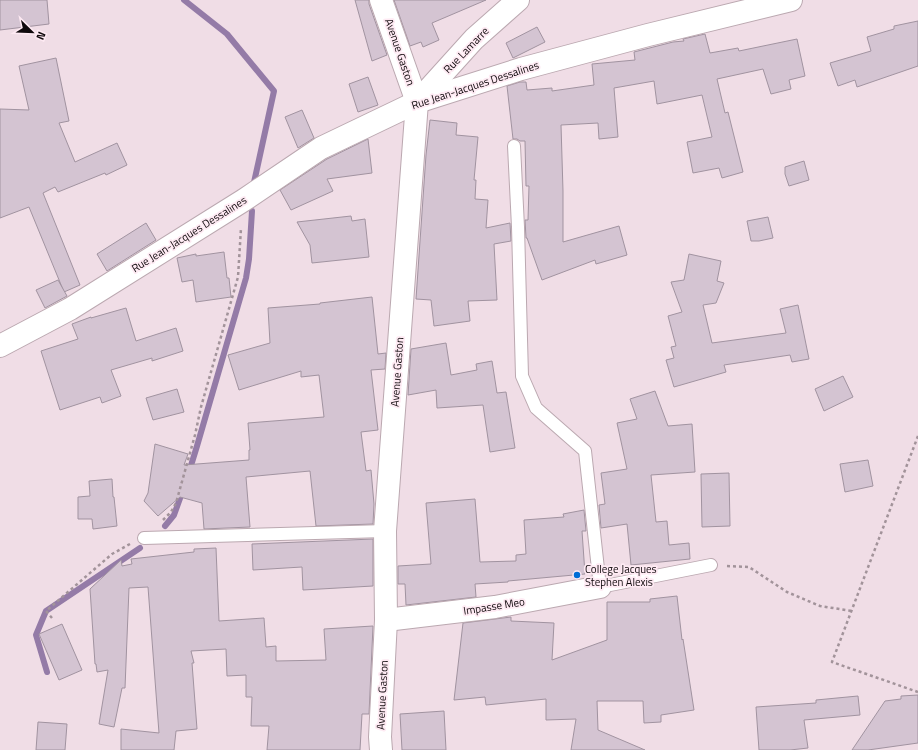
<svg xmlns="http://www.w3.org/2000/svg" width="918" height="750" font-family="'Titillium Web',sans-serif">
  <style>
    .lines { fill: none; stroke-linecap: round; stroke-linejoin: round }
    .stream { stroke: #947ba7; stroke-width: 6 }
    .building { fill: #d4c4d2; stroke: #a193a0 }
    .lane-casing { stroke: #bba8b0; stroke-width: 14 }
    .street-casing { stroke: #bba8b0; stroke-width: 24 }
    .path { stroke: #a2939a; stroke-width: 2.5; stroke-dasharray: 3 3; stroke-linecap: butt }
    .lane { stroke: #fff; stroke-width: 12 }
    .street { stroke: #fff; stroke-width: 22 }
    .poi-dot { fill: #006ed6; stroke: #feeaf3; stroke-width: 1.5 }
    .labels { text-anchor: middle; stroke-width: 3.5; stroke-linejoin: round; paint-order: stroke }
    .street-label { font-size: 11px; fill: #0f090c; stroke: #feeaf3 }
    .poi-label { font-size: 11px; fill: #0f090c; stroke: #feeaf3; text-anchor: start }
  </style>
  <rect width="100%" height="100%" fill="#f0dde6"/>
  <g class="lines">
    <g class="stream">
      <polyline points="184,0 227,34 274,91 253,187"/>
      <polyline points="189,472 197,446 246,278 249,259 252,211"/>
      <polyline points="165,526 174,515 183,490"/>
      <polyline points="47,672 36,635 46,611 140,548"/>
    </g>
  </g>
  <g class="building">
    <polygon points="0,0 47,0 49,24 0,30"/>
    <polygon points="355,0 369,0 369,4 387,55 372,61"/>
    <polygon points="394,0 486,0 432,23 439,40 423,47 421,42 410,46"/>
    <polygon points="918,21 918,66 857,87 855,80 838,86 830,63 871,51 867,37 894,29 894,26"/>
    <polygon points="537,27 545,42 513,58 506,43"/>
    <polygon points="705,34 710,53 738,48 739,51 797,39 805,76 789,80 791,89 771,94 763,69 717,79 725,113 728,112 743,172 722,178 719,168 693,173 687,142 712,137 702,95 657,104 654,81 614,88 618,137 599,139 598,123 561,125 563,191 563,242 619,226 627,255 596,264 595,260 542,280 527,238 526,238 525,220 528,220 529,186 526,186 525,141 520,141 517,139 513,139 507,86 520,82 526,82 527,90 552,88 552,91 594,85 592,64 635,60 634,52 673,42 684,41 683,39"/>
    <polygon points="56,58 69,121 59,123 75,162 117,143 127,165 106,175 105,173 58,192 55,187 43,193 80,285 64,292 29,207 0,218 0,109 29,110 19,66"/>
    <polygon points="368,77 378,105 358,112 349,84"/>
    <polygon points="302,110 314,138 298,148 285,117"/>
    <polygon points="430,120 457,123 456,135 478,137 474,180 476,180 475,199 488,200 486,228 510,223 511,241 494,244 497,300 468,301 470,321 434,326 431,300 416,299 426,155"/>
    <polygon points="368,139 372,173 327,179 333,191 291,210 280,190 327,159"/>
    <polygon points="804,161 809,180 789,186 785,174 785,167"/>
    <polygon points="351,216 352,221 365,219 369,257 312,263 310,245 297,222"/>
    <polygon points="768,217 773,238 759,241 751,241 747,221"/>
    <polygon points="146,223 156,240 107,271 97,254"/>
    <polygon points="224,252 227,278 229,278 231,297 196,302 193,280 182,282 177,258 196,254 196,256"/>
    <polygon points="689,254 721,261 717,281 724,283 716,303 703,305 712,343 786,333 780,309 798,305 809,359 792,362 790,355 724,365 726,372 674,387 666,360 674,358 671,347 676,346 668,316 682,312 671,282 684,280"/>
    <polygon points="58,280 67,296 45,308 36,290"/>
    <polygon points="372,297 378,354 386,353 385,369 371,370 378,430 361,432 366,471 371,470 374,504 373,524 316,526 310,471 246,477 250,527 204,529 202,503 180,497 158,516 144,501 148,493 155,444 188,454 184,465 249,460 249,450 250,450 248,423 324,417 319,375 301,377 301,371 239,390 228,355 270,343 268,308 320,304 320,303"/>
    <polygon points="126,308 136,341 176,328 183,351 152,361 152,358 111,370 121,396 102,403 100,397 60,410 41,351 78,339 72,324 91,317 91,318"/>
    <polygon points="446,343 451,375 477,370 476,364 492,361 497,393 506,392 515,448 490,452 483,405 437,408 436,390 408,395 411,349"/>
    <polygon points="843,376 853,397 824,411 815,389"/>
    <polygon points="177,389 184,412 153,420 146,398"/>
    <polygon points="655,391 668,426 692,424 695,472 651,475 656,522 667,521 669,545 689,543 690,559 631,565 627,524 601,528 599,505 605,504 601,473 627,469 617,423 637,419 630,399"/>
    <polygon points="868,460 873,486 845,492 840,464"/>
    <polygon points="729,473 730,526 702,527 701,474"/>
    <polygon points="112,479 113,497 114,497 117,526 93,529 92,519 78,519 78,497 90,496 89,481"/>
    <polygon points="475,499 480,562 516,561 516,555 526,554 524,520 564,517 563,514 584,510 586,531 582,531 585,574 508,581 508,582 475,584 476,597 406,605 405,584 398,584 398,566 431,564 426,503"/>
    <polygon points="373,539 373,586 303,590 302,567 253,570 252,544"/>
    <polygon points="216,548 219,621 264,618 266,647 276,646 276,661 326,660 324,629 373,626 369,714 362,714 360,750 267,750 269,726 251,726 252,697 246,697 246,675 227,676 226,649 191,651 194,663 192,663 197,729 176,731 174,750 121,750 121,729 159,733 148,587 129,588 125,688 122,688 114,727 99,724 108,670 97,672 96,664 95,664 90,589 121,560 122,566 132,564 131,559 194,552 194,549"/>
    <polygon points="677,596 682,640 683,639 694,710 661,715 661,722 644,723 643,701 597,701 598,730 645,750 571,750 576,719 546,720 546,699 486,705 485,697 454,700 463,623 511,617 511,621 554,623 552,660 607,640 607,602 650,602 650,599"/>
    <polygon points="62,624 82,670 59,680 39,634"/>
    <polygon points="918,695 918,743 868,750 852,750 885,701 901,699 901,696"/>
    <polygon points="858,696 860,715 804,720 808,748 790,750 759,750 756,707 816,703 816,700"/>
    <polygon points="444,711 446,750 402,750 400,714"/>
    <polygon points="38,722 67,724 65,750 36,750"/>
  </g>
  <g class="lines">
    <g class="lane-casing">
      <g id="lane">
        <polyline points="514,146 518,227 522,376 536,408 585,451 600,587 711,565"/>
        <polyline points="144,538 385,531"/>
      </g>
    </g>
    <g class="street-casing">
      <g id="street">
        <polyline points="381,0 417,102 385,531 386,620 380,737 381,750"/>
        <polyline points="418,101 474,39 518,0"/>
        <polyline points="0,346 70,309 244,200 321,148 417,102 521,69 648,35 791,0"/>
        <polyline points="386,620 495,607 600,587"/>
      </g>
    </g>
    <g class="path">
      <polyline points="918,436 832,662 918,692"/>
      <polyline points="163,520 171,512 176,503 195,435 201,407 238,277 241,228"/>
      <polyline points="727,566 749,567 787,592 820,606 852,611"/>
      <polyline points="52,618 46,611 112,554 130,544"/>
    </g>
    <use href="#lane" class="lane"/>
    <use href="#street" class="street"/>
  </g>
  <circle class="poi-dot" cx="577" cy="575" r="4"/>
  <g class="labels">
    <g class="street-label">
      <text transform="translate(466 50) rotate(-46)" y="4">Rue Lamarre</text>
      <text transform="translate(400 52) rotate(71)" y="4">Avenue Gaston</text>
      <text transform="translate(475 85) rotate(-18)" y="4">Rue Jean-Jacques Dessalines</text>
      <text transform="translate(189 234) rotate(-32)" y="4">Rue Jean-Jacques Dessalines</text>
      <text transform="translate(397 372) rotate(-86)" y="4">Avenue Gaston</text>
      <text transform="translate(494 606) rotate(-9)" y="4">Impasse Meo</text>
      <text transform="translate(382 695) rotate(-87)" y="4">Avenue Gaston</text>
    </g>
    <g class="poi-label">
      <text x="585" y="573">College Jacques<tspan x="585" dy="13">Stephen Alexis</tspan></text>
    </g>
  </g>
  <g transform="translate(32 32) rotate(113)" stroke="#feeaf3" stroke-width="3" paint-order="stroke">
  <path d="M0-3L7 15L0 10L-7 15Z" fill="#0f090c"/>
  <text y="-6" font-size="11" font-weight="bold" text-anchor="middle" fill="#0f090c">N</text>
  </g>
</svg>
